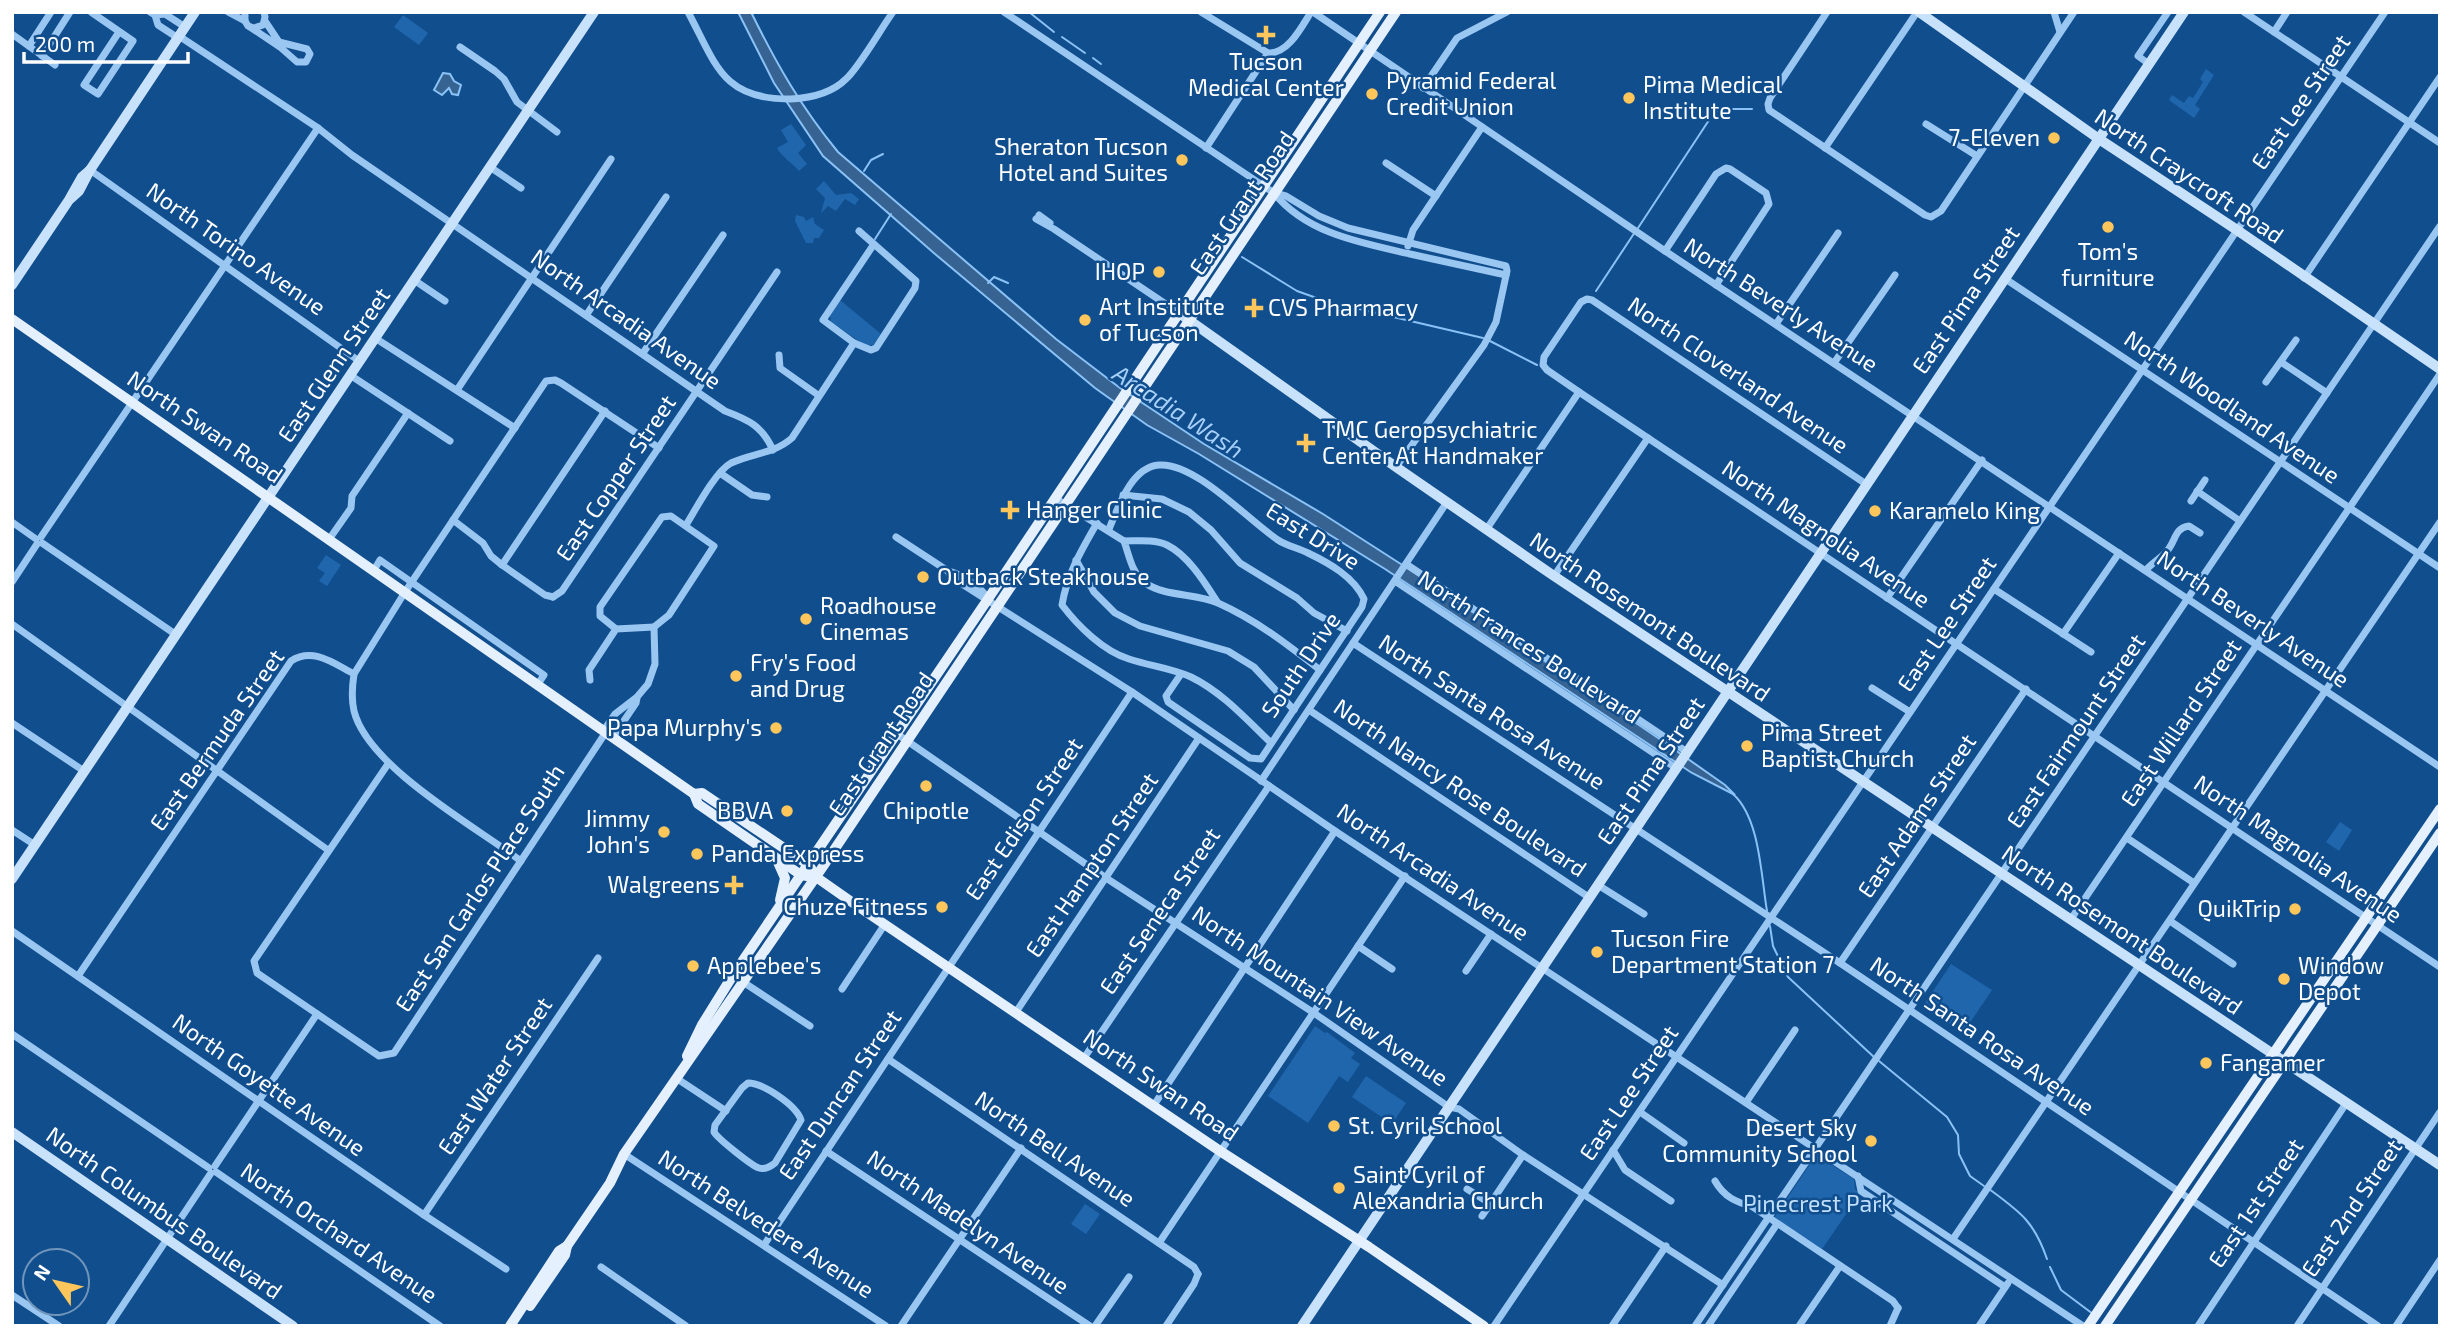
<svg xmlns="http://www.w3.org/2000/svg" width="2452" height="1338" font-family="'Exo 2',sans-serif">
  <style>
    .green { fill: #1f66ac }
    .water { fill: #366392; stroke: #8bc2f6; stroke-width: 2 }
    .lines { fill: none; stroke-linecap: round; stroke-linejoin: round }
    .stream { stroke: #8bc2f6; stroke-width: 2 }
    .street { stroke: #9ac6f2; stroke-width: 7 }
    .secondary { stroke: #c9e2fc; stroke-width: 10 }
    .primary { stroke: #e5f0ff; stroke-width: 10 }
    .poi-dot { fill: #ffc75b; stroke: #114e8e; stroke-width: 2.5 }
    .labels { text-anchor: middle; stroke-width: 5; stroke-linejoin: round; paint-order: stroke }
    .poi-label { font-size: 23px; fill: #fff; stroke: #114e8e; text-anchor: start }
    .street-label { font-size: 23px; fill: #fff; stroke: #114e8e }
    .park-label { font-size: 23px; fill: #c1dffd; stroke: #114e8e }
    .water-label { font-size: 24px; font-style: italic; fill: #a6d0f9; stroke: #114e8e }
  </style>
  <rect width="100%" height="100%" fill="#114e8e"/>
  <g class="green">
    <polygon points="403,15 428,33 419,45 394,27"/>
    <polygon points="2206,69 2214,75 2195,105 2200,109 2194,118 2169,100 2172,95 2184,103 2189,96 2193,98 2203,82 2200,79"/>
    <path d="M791 124 806 145 798 153 807 164 799 171C792 163 782 157 777 148L788 142 781 130Z"/>
    <polygon points="824,181 836,195 851,193 859,199 855,205 845,199 836,211 828,206 821,213 825,198 816,189"/>
    <polygon points="796,215 804,217 806,221 813,217 815,224 824,230 819,238 814,238 813,243 806,243 795,221"/>
    <polygon points="840,300 881,334 873,345 866,346 831,322 830,315"/>
    <polygon points="326,555 341,565 327,586 319,581 325,573 317,568"/>
    <polygon points="2340,822 2352,830 2339,851 2326,842"/>
    <polygon points="1951,964 1992,990 1963,1033 1923,1006"/>
    <polygon points="1315,1026 1325,1033 1327,1032 1355,1053 1351,1058 1360,1064 1348,1082 1339,1076 1308,1123 1268,1096"/>
    <polygon points="1366,1076 1406,1103 1392,1124 1352,1097"/>
    <polygon points="1816,1155 1854,1179 1855,1189 1860,1194 1822,1249 1774,1218"/>
    <polygon points="1085,1204 1100,1214 1086,1234 1071,1224"/>
  </g>
  <g class="water">
    <path d="M738 12H751C776 63 801 107 838 152L1056 339 1120 388 1204 444 1323 514 1421 577 1661 740 1725 785 1735 795 1692 773 1385 569 1199 454 1147 425 1095 388 935 254 823 156 774 83Z"/>
    <polygon points="443,73 450,74 454,81 461,85 458,95 452,94 449,88 442,95 434,90"/>
  </g>
  <g class="lines">
    <g class="stream">
      <polyline points="1029,12 1054,32"/>
      <polyline points="1062,37 1085,53"/>
      <polyline points="1093,58 1101,64"/>
      <polyline points="864,171 871,160 883,154"/>
      <polyline points="1638,228 1715,111 1723,109 1752,109"/>
      <polyline points="875,239 891,214"/>
      <polyline points="1242,257 1297,291 1325,301 1483,338"/>
      <polyline points="988,283 994,277 1008,283"/>
      <polyline points="1596,291 1635,232"/>
      <polyline points="1488,340 1537,365"/>
      <path d="M1733 794C1760 818 1761 876 1767 911"/>
      <polyline points="1770,926 1773,946 1788,977 1875,1058"/>
      <polyline points="1879,1061 1947,1117 1958,1135 1959,1154 1970,1176 1984,1186"/>
      <path d="M1989 1189C2020 1212 2034 1221 2047 1259"/>
      <polyline points="2050,1267 2061,1290 2093,1314"/>
    </g>
    <g class="street">
      <polyline points="91,12 133,41 98,94 84,85 119,32"/>
      <polyline points="150,12 155,15 158,25 178,38"/>
      <polyline points="228,12 245,21"/>
      <polyline points="245,12 245,21 248,26 254,28 263,25 265,17 264,12"/>
      <path d="M688 12C716 64 722 100 791 99 810 98 832 93 846 79 860 66 880 30 893 12"/>
      <path d="M1004 12 1274 193C1307 234 1362 243 1410 254 1442 261 1474 268 1506 275"/>
      <path d="M1201 12 1268 53C1288 54 1301 28 1311 12"/>
      <polyline points="1313,12 1665,251 2440,767"/>
      <polyline points="1827,12 1770,98 1768,104 1769,110 1925,215 1931,217 1941,211 2074,12"/>
      <polyline points="2054,12 2060,32"/>
      <polyline points="2244,12 2440,143"/>
      <polyline points="155,15 165,14 185,27"/>
      <polyline points="250,27 280,47 297,62 306,62 310,54 307,49 279,42 265,21"/>
      <polyline points="2274,32 2287,12"/>
      <polyline points="12,34 55,65"/>
      <path d="M179 36 318 128 352 155 725 411C749 420 762 426 773 450"/>
      <polyline points="29,46 51,12"/>
      <polyline points="460,47 495,71 504,79 517,102 557,132"/>
      <polyline points="42,56 70,12"/>
      <polyline points="2149,64 2138,56 2168,12"/>
      <polyline points="1423,88 1457,38 1507,12"/>
      <polyline points="1926,124 1977,156"/>
      <polyline points="1206,148 1268,53"/>
      <polyline points="1825,148 1917,12"/>
      <polyline points="1386,163 1436,196"/>
      <polyline points="490,167 521,188"/>
      <polyline points="90,170 359,361"/>
      <polyline points="1274,193 1286,196 1319,216 1348,228 1506,266 1507,271 1496,322 1484,345 1396,467"/>
      <polyline points="1039,215 1050,223"/>
      <polyline points="1036,219 1054,229 1179,313"/>
      <polyline points="859,231 916,281 915,288 876,348 871,350 854,343 823,320 874,244"/>
      <polyline points="1408,246 1413,230 1482,127"/>
      <polyline points="1665,251 1716,174 1726,168 1730,169 1766,193 1769,204 1716,285"/>
      <polyline points="2004,278 2440,568"/>
      <polyline points="2304,278 2440,77"/>
      <polyline points="414,280 445,301"/>
      <polyline points="587,314 666,197"/>
      <polyline points="1776,324 1838,233"/>
      <polyline points="375,338 515,428"/>
      <polyline points="643,353 723,235"/>
      <polyline points="779,355 780,368 818,395"/>
      <polyline points="2281,362 2327,393"/>
      <polyline points="1834,363 1895,275"/>
      <polyline points="350,375 450,441"/>
      <polyline points="2266,382 2296,340"/>
      <polyline points="457,390 611,159"/>
      <polyline points="720,473 752,495 767,497"/>
      <path d="M1866 484 1592 300 1587 299 1581 302 1544 357 1543 365 1547 370 1579 392C1865 585 2154 774 2440 967"/>
      <polyline points="2197,491 2240,521"/>
      <polyline points="1123,495 1162,499 1189,512 1211,530 1240,563 1297,598 1314,613 1347,631"/>
      <polyline points="1055,498 1124,541"/>
      <polyline points="2191,501 2205,480"/>
      <polyline points="453,520 483,543 491,556 502,565 545,595 553,597"/>
      <polyline points="12,522 36,539"/>
      <path d="M1097 523C1082 549 1067 574 1062 605 1078 626 1103 651 1129 659 1150 666 1171 668 1191 677 1222 692 1247 720 1271 743"/>
      <path d="M686 525C696 509 715 472 731 463 752 453 774 454 792 438L854 343"/>
      <path d="M1109 529C1118 508 1131 467 1159 465 1195 462 1248 520 1278 540 1287 546 1298 548 1308 553 1329 563 1354 577 1364 599L1362 607 1261 759 1250 758 1168 702 1166 696 1181 674"/>
      <polyline points="1486,530 1579,392"/>
      <polyline points="41,537 318,128"/>
      <polyline points="896,537 948,571"/>
      <polyline points="330,538 351,508 352,496 408,413"/>
      <polyline points="42,543 175,634"/>
      <polyline points="1076,560 1094,592 1115,613 1140,626 1228,651 1254,667 1294,710"/>
      <polyline points="1406,564 1687,752"/>
      <polyline points="502,565 605,411"/>
      <polyline points="374,570 380,560 544,675 538,684"/>
      <path d="M2146 570C2152 563 2161 558 2167 551 2176 541 2174 528 2189 526L2200 533"/>
      <polyline points="1554,576 1648,438"/>
      <polyline points="1395,581 1676,768"/>
      <polyline points="12,582 37,544"/>
      <polyline points="1994,589 2091,652"/>
      <polyline points="553,597 562,591 777,272"/>
      <polyline points="1887,598 1982,460"/>
      <path d="M988 599C982 587 961 574 948 571L951 577 1132 692 1335 831 2083 1326"/>
      <path d="M1218 603C1205 583 1189 556 1167 545 1154 539 1138 541 1124 541 1129 555 1132 574 1145 583 1166 597 1195 593 1218 603 1256 620 1287 644 1320 670"/>
      <polyline points="12,624 328,850"/>
      <polyline points="2063,634 2119,553"/>
      <polyline points="1353,643 1840,963 2378,1326"/>
      <polyline points="354,674 405,592 546,381 555,380 561,383 659,448"/>
      <polyline points="590,680 589,670 616,629 654,627"/>
      <polyline points="1872,688 1910,712"/>
      <polyline points="1309,710 1590,898"/>
      <polyline points="12,723 84,771"/>
      <polyline points="604,730 615,714 637,697 648,684 655,664 654,627 669,615 714,546 671,516 662,517 600,607 600,616 616,629"/>
      <polyline points="897,734 1106,878 1314,1013 1449,1107 1459,1109 1523,1155 1723,1285"/>
      <polyline points="613,737 636,703 637,698"/>
      <polyline points="388,764 254,961 257,973 379,1056 394,1053 606,732"/>
      <polyline points="1261,781 1447,502"/>
      <polyline points="12,830 35,845"/>
      <polyline points="2127,838 2194,883"/>
      <polyline points="1598,885 1644,914"/>
      <polyline points="2071,919 2440,374"/>
      <polyline points="2170,921 2233,964"/>
      <polyline points="12,931 424,1215 506,1269"/>
      <polyline points="1358,946 1392,969"/>
      <polyline points="1840,963 2026,689"/>
      <polyline points="1466,971 1491,934"/>
      <path d="M78 976 291 661C313 647 333 663 354 674 352 687 351 698 354 711 368 767 476 827 521 861"/>
      <polyline points="740,980 810,1026"/>
      <polyline points="842,989 885,924"/>
      <polyline points="1016,1012 1199,738"/>
      <polyline points="12,1034 209,1168"/>
      <polyline points="1084,1058 1269,786"/>
      <polyline points="888,1059 1194,1267 1198,1274"/>
      <polyline points="676,1078 726,1111"/>
      <path d="M748 1083C763 1083 796 1105 801 1120L775 1163C770 1167 765 1170 759 1168 752 1166 717 1138 714 1132L715 1125 742 1088Z"/>
      <polyline points="1747,1101 1795,1030"/>
      <polyline points="1154,1105 1335,831"/>
      <polyline points="1640,1112 1684,1143"/>
      <polyline points="1613,1150 1625,1170 1671,1201"/>
      <polyline points="826,1151 1090,1326"/>
      <polyline points="624,1154 886,1326"/>
      <polyline points="215,1166 317,1014"/>
      <polyline points="216,1172 440,1326"/>
      <polyline points="1858,1176 1861,1191 2005,1287"/>
      <path d="M1715 1181C1724 1197 1736 1202 1753 1207L1893 1301 1898 1308"/>
      <polyline points="1467,1189 1491,1204"/>
      <polyline points="424,1215 598,958"/>
      <polyline points="1482,1216 1523,1155"/>
      <polyline points="1953,1239 2440,522"/>
      <polyline points="1159,1243 1405,876"/>
      <polyline points="764,1245 1132,692"/>
      <polyline points="601,1267 686,1326"/>
      <polyline points="12,1295 59,1326"/>
      <polyline points="109,1326 211,1173"/>
      <polyline points="901,1326 1021,1148"/>
      <polyline points="1095,1326 1129,1277"/>
      <polyline points="1166,1326 1194,1284 1198,1274"/>
      <polyline points="1494,1326 2385,12"/>
      <polyline points="1612,1326 1666,1246"/>
      <polyline points="1695,1326 2440,226"/>
      <polyline points="1708,1326 1777,1224"/>
      <polyline points="1799,1326 1840,1266"/>
      <polyline points="1890,1326 1898,1308"/>
      <polyline points="1979,1326 2008,1283"/>
      <polyline points="2198,1326 2347,1102"/>
      <polyline points="2297,1326 2440,1112"/>
      <polyline points="2396,1326 2440,1260"/>
    </g>
    <g class="secondary">
      <polyline points="1919,12 2099,139 2237,230 2440,369"/>
      <polyline points="90,170 195,12"/>
      <polyline points="12,285 69,200 82,177 90,170 79,191 69,200"/>
      <polyline points="1179,313 1396,467 1554,576 2440,1165"/>
      <polyline points="12,879 594,12"/>
      <polyline points="12,1132 293,1326"/>
      <polyline points="1302,1326 2184,12"/>
    </g>
    <g class="primary">
      <polyline points="12,319 694,794 702,793 809,865 816,877 856,905 1220,1151 1369,1247 1484,1326"/>
      <polyline points="694,794 698,804 801,875 807,876"/>
      <polyline points="777,860 785,878 780,900"/>
      <polyline points="687,1056 702,1025 733,975 988,599 1380,12"/>
      <polyline points="530,1306 565,1255 567,1246"/>
      <polyline points="510,1326 559,1251 567,1246 610,1183 624,1154 824,865 1396,12"/>
      <polyline points="2088,1326 2440,809"/>
      <polyline points="2105,1326 2440,833"/>
    </g>
  </g>
  <g class="poi-dot">
    <path d="M1262.5 24.5h7v7h7v7h-7v7h-7v-7h-7v-7h7z"/>
    <circle cx="1372" cy="94" r="7"/>
    <circle cx="1629" cy="98" r="7"/>
    <circle cx="2054" cy="138" r="7"/>
    <circle cx="1182" cy="160" r="7"/>
    <circle cx="2108" cy="227" r="7"/>
    <circle cx="1159" cy="272" r="7"/>
    <path d="M1250.5 297.5h7v7h7v7h-7v7h-7v-7h-7v-7h7z"/>
    <circle cx="1085" cy="320" r="7"/>
    <path d="M1302.5 432.5h7v7h7v7h-7v7h-7v-7h-7v-7h7z"/>
    <path d="M1006.5 499.5h7v7h7v7h-7v7h-7v-7h-7v-7h7z"/>
    <circle cx="1875" cy="511" r="7"/>
    <circle cx="923" cy="577" r="7"/>
    <circle cx="806" cy="619" r="7"/>
    <circle cx="736" cy="676" r="7"/>
    <circle cx="776" cy="728" r="7"/>
    <circle cx="1747" cy="746" r="7"/>
    <circle cx="926" cy="786" r="7"/>
    <circle cx="787" cy="811" r="7"/>
    <circle cx="664" cy="832" r="7"/>
    <circle cx="697" cy="854" r="7"/>
    <path d="M730.5 874.5h7v7h7v7h-7v7h-7v-7h-7v-7h7z"/>
    <circle cx="942" cy="907" r="7"/>
    <circle cx="2295" cy="909" r="7"/>
    <circle cx="1597" cy="952" r="7"/>
    <circle cx="693" cy="966" r="7"/>
    <circle cx="2284" cy="979" r="7"/>
    <circle cx="2206" cy="1063" r="7"/>
    <circle cx="1334" cy="1126" r="7"/>
    <circle cx="1871" cy="1141" r="7"/>
    <circle cx="1339" cy="1188" r="7"/>
  </g>
  <g class="labels">
    <g class="poi-label">
      <text x="1266" y="70" text-anchor="middle">Tucson<tspan x="1266" dy="26">Medical Center</tspan></text>
      <text x="1386" y="89">Pyramid Federal<tspan x="1386" dy="26">Credit Union</tspan></text>
      <text x="1643" y="93">Pima Medical<tspan x="1643" dy="26">Institute</tspan></text>
      <text x="2040" y="146" text-anchor="end">7-Eleven</text>
      <text x="1168" y="155" text-anchor="end">Sheraton Tucson<tspan x="1168" dy="26">Hotel and Suites</tspan></text>
      <text x="2108" y="260" text-anchor="middle">Tom's<tspan x="2108" dy="26">furniture</tspan></text>
      <text x="1145" y="280" text-anchor="end">IHOP</text>
      <text x="1099" y="315">Art Institute<tspan x="1099" dy="26">of Tucson</tspan></text>
      <text x="1268" y="316">CVS Pharmacy</text>
      <text x="1322" y="438">TMC Geropsychiatric<tspan x="1322" dy="26">Center At Handmaker</tspan></text>
      <text x="1026" y="518">Hanger Clinic</text>
      <text x="1889" y="519">Karamelo King</text>
      <text x="937" y="585">Outback Steakhouse</text>
      <text x="820" y="614">Roadhouse<tspan x="820" dy="26">Cinemas</tspan></text>
      <text x="750" y="671">Fry's Food<tspan x="750" dy="26">and Drug</tspan></text>
      <text x="762" y="736" text-anchor="end">Papa Murphy's</text>
      <text x="1761" y="741">Pima Street<tspan x="1761" dy="26">Baptist Church</tspan></text>
      <text x="773" y="819" text-anchor="end">BBVA</text>
      <text x="926" y="819" text-anchor="middle">Chipotle</text>
      <text x="650" y="827" text-anchor="end">Jimmy<tspan x="650" dy="26">John's</tspan></text>
      <text x="711" y="862">Panda Express</text>
      <text x="720" y="893" text-anchor="end">Walgreens</text>
      <text x="928" y="915" text-anchor="end">Chuze Fitness</text>
      <text x="2281" y="917" text-anchor="end">QuikTrip</text>
      <text x="1611" y="947">Tucson Fire<tspan x="1611" dy="26">Department Station 7</tspan></text>
      <text x="707" y="974">Applebee's</text>
      <text x="2298" y="974">Window<tspan x="2298" dy="26">Depot</tspan></text>
      <text x="2220" y="1071">Fangamer</text>
      <text x="1348" y="1134">St. Cyril School</text>
      <text x="1857" y="1136" text-anchor="end">Desert Sky<tspan x="1857" dy="26">Community School</tspan></text>
      <text x="1353" y="1183">Saint Cyril of<tspan x="1353" dy="26">Alexandria Church</tspan></text>
    </g>
    <g class="street-label">
      <text transform="translate(2301 102) rotate(-56)" y="8">East Lee Street</text>
      <text transform="translate(2189 176) rotate(34)" y="8">North Craycroft Road</text>
      <text transform="translate(1242 203) rotate(-56)" y="8">East Grant Road</text>
      <text transform="translate(236 249) rotate(35)" y="8">North Torino Avenue</text>
      <text transform="translate(1966 300) rotate(-56)" y="8">East Pima Street</text>
      <text transform="translate(1781 305) rotate(33)" y="8">North Beverly Avenue</text>
      <text transform="translate(626 319) rotate(35)" y="8">North Arcadia Avenue</text>
      <text transform="translate(334 365) rotate(-56)" y="8">East Glenn Street</text>
      <text transform="translate(1738 375) rotate(34)" y="8">North Cloverland Avenue</text>
      <text transform="translate(2232 407) rotate(34)" y="8">North Woodland Avenue</text>
      <text transform="translate(205 427) rotate(34)" y="8">North Swan Road</text>
      <text transform="translate(616 478) rotate(-56)" y="8">East Copper Street</text>
      <text transform="translate(1826 534) rotate(34)" y="8">North Magnolia Avenue</text>
      <text transform="translate(1313 536) rotate(32)" y="8">East Drive</text>
      <text transform="translate(1650 617) rotate(34)" y="8">North Rosemont Boulevard</text>
      <text transform="translate(2253 619) rotate(34)" y="8">North Beverly Avenue</text>
      <text transform="translate(1947 624) rotate(-56)" y="8">East Lee Street</text>
      <text transform="translate(1529 647) rotate(33)" y="8">North Frances Boulevard</text>
      <text transform="translate(1301 665) rotate(-56)" y="8">South Drive</text>
      <text transform="translate(1492 712) rotate(33)" y="8">North Santa Rosa Avenue</text>
      <text transform="translate(2181 723) rotate(-56)" y="8">East Willard Street</text>
      <text transform="translate(2076 731) rotate(-56)" y="8">East Fairmount Street</text>
      <text transform="translate(217 740) rotate(-55)" y="8">East Bermuda Street</text>
      <text transform="translate(881 744) rotate(-56)" y="8">East Grant Road</text>
      <text transform="translate(1651 771) rotate(-56)" y="8">East Pima Street</text>
      <text transform="translate(1460 788) rotate(34)" y="8">North Nancy Rose Boulevard</text>
      <text transform="translate(1917 816) rotate(-56)" y="8">East Adams Street</text>
      <text transform="translate(1024 819) rotate(-56)" y="8">East Edison Street</text>
      <text transform="translate(2298 849) rotate(34)" y="8">North Magnolia Avenue</text>
      <text transform="translate(1092 865) rotate(-56)" y="8">East Hampton Street</text>
      <text transform="translate(1433 872) rotate(34)" y="8">North Arcadia Avenue</text>
      <text transform="translate(480 888) rotate(-57)" y="8">East San Carlos Place South</text>
      <text transform="translate(1160 911) rotate(-56)" y="8">East Seneca Street</text>
      <text transform="translate(2122 930) rotate(34)" y="8">North Rosemont Boulevard</text>
      <text transform="translate(1320 996) rotate(34)" y="8">North Mountain View Avenue</text>
      <text transform="translate(1982 1036) rotate(34)" y="8">North Santa Rosa Avenue</text>
      <text transform="translate(495 1076) rotate(-56)" y="8">East Water Street</text>
      <text transform="translate(269 1085) rotate(35)" y="8">North Goyette Avenue</text>
      <text transform="translate(1161 1085) rotate(34)" y="8">North Swan Road</text>
      <text transform="translate(1629 1093) rotate(-56)" y="8">East Lee Street</text>
      <text transform="translate(840 1095) rotate(-56)" y="8">East Duncan Street</text>
      <text transform="translate(1055 1149) rotate(34)" y="8">North Bell Avenue</text>
      <text transform="translate(2256 1203) rotate(-56)" y="8">East 1st Street</text>
      <text transform="translate(2352 1208) rotate(-56)" y="8">East 2nd Street</text>
      <text transform="translate(164 1213) rotate(35)" y="8">North Columbus Boulevard</text>
      <text transform="translate(968 1222) rotate(34)" y="8">North Madelyn Avenue</text>
      <text transform="translate(766 1224) rotate(33)" y="8">North Belvedere Avenue</text>
      <text transform="translate(339 1233) rotate(34)" y="8">North Orchard Avenue</text>
    </g>
    <g class="park-label">
      <text x="1818" y="1212">Pinecrest Park</text>
    </g>
    <g class="water-label">
      <text transform="translate(1178 412) rotate(33)" y="8">Arcadia Wash</text>
    </g>
  </g>
  <rect width="2452" height="1338" fill="none" stroke="#ffffff" stroke-width="28"/>
  <g transform="translate(56 1282) rotate(304)"><circle r="33" fill="#114e8e" stroke="#7095bb" stroke-width="2"/>
  <path d="M0-5L12 26L0 18L-12 26Z" fill="#ffc75b"/>
  <text y="-10" font-size="19" font-weight="bold" text-anchor="middle" fill="#ffffff">N</text>
  </g>
  <path d="M24 52v10h164v-10" fill="none" stroke="#ffffff" stroke-width="3.5"/>
  <text x="35" y="52" font-size="21" fill="#ffffff" stroke="#114e8e" stroke-width="5" paint-order="stroke">200 m</text>
</svg>
